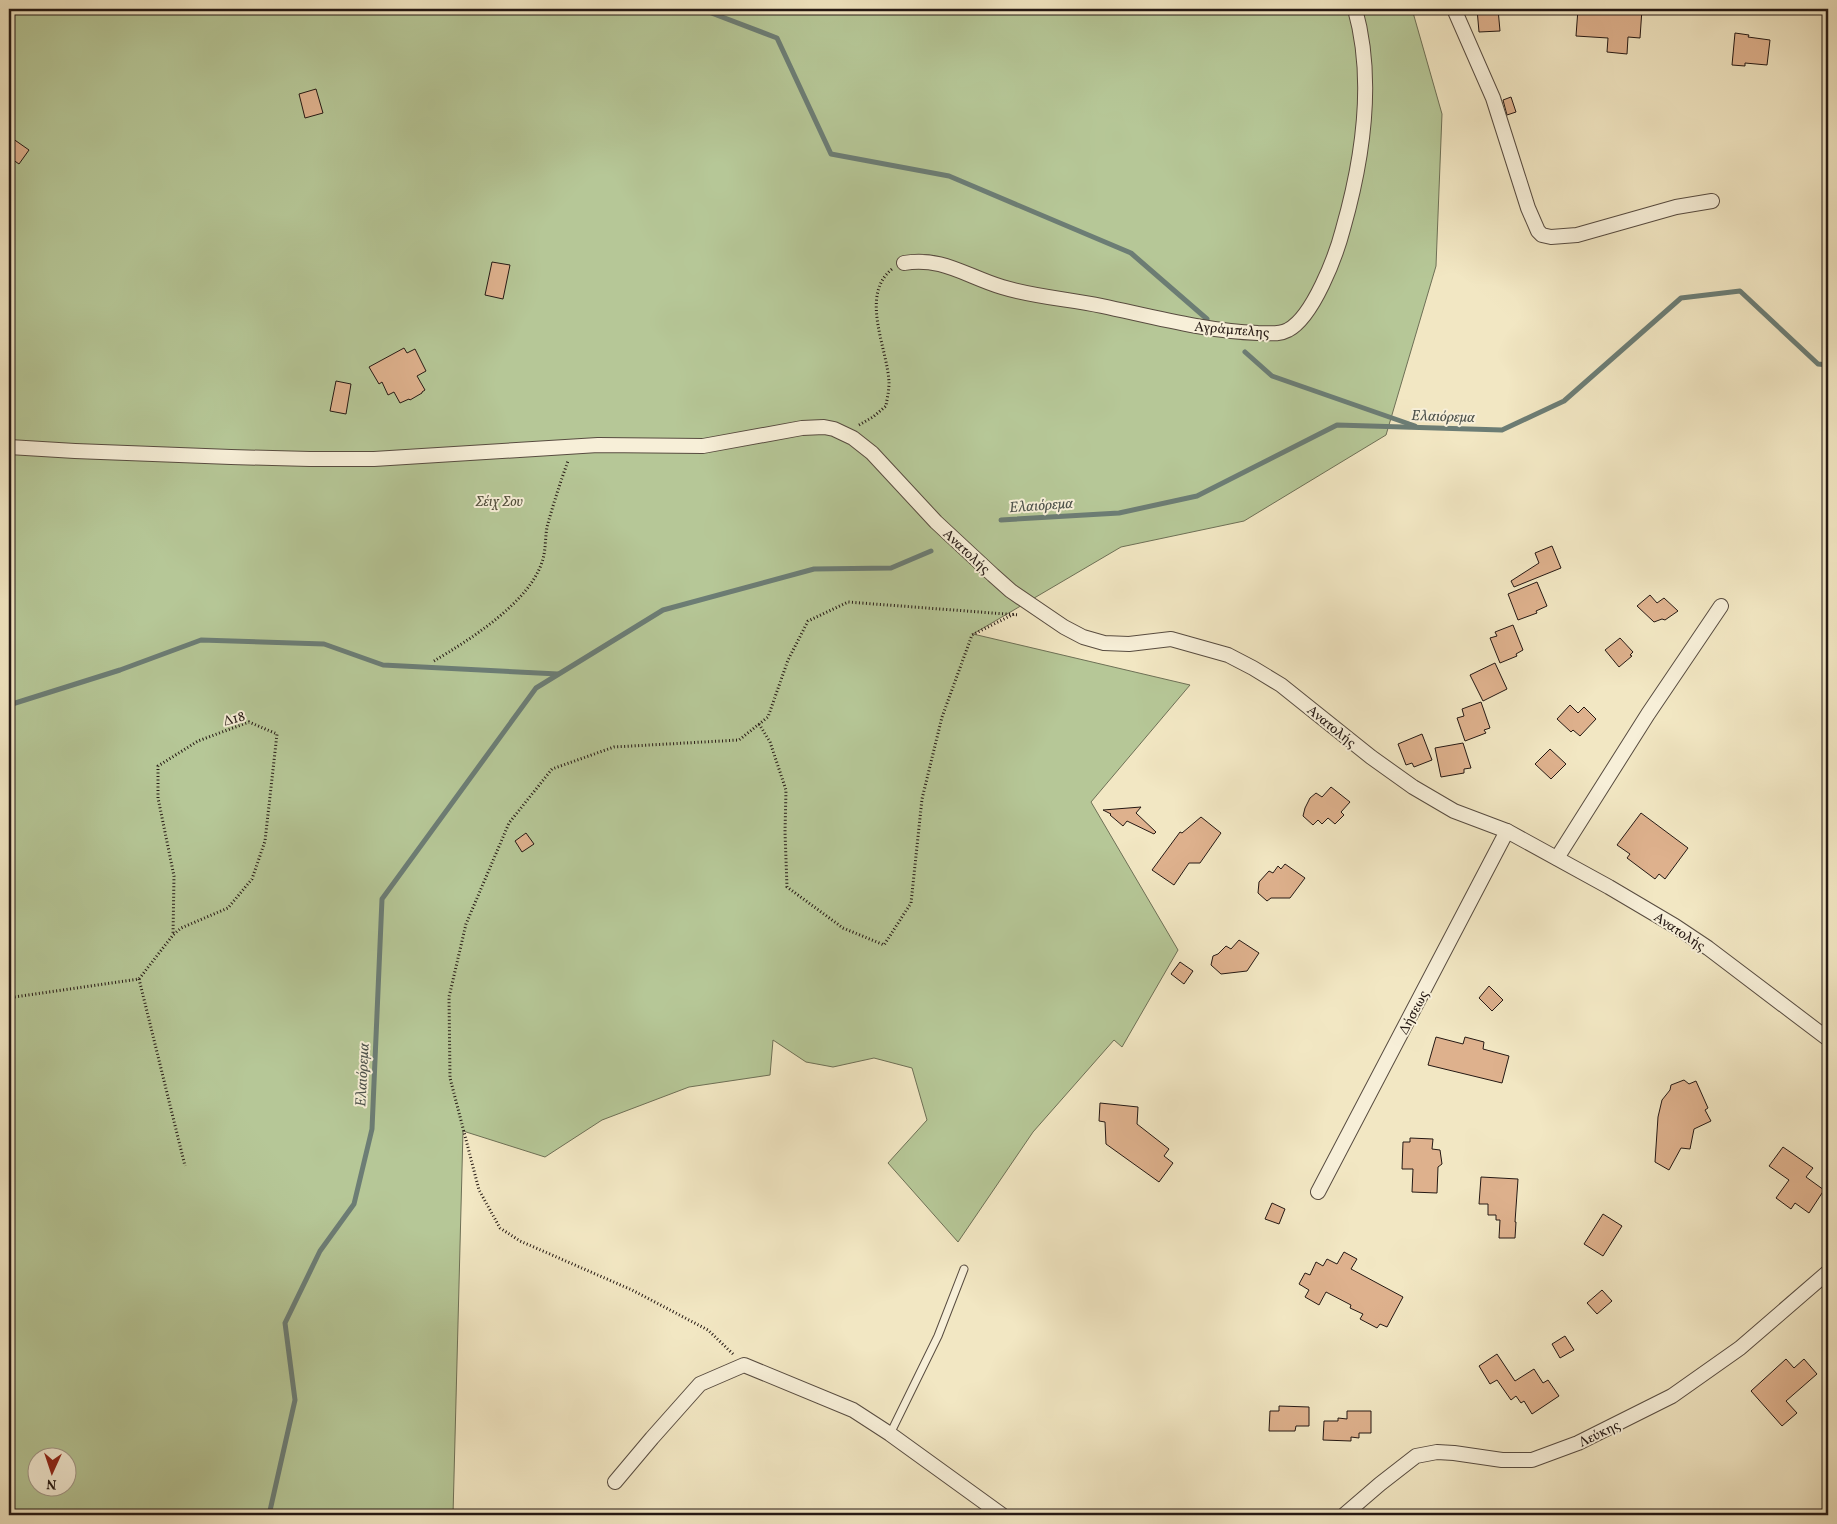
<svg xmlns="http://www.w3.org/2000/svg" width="1837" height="1524" font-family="Vollkorn,serif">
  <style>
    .green { fill: #b6c797; stroke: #6e7056; fill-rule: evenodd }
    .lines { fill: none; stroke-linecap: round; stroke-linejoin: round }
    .stream { stroke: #6c7d75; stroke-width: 5 }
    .building { fill: #deb18d; stroke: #251914 }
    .lane-casing { stroke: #584c40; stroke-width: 9 }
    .street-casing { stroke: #584c40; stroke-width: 16 }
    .path { stroke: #251914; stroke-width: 3; stroke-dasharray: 1 2.5; stroke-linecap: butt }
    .lane { stroke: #f7efd8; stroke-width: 7 }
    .street { stroke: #f7efd8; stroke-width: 14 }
    .labels { text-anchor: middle; stroke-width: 4; stroke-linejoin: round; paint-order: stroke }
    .street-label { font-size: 14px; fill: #251914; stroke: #f7efd8 }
    .park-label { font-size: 14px; font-style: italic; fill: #504d3b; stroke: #f7efd8 }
    .water-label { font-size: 15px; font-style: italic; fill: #4e534d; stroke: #f7efd8 }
  </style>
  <rect width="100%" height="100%" fill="#f2e7c3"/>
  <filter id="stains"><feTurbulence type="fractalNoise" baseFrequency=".004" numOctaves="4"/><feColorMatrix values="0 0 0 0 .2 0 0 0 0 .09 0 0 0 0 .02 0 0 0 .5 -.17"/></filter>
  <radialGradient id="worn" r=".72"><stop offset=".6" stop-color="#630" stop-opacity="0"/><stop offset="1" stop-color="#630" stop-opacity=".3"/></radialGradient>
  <path class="green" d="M9 9H1412L1442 114 1436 266 1386 435 1244 521 1121 547 973 634 1190 685 1091 802 1178 950 1122 1047 1114 1040 1033 1132 958 1242 888 1163 927 1120 912 1068 874 1058 833 1067 806 1062 773 1040 770 1075 689 1087 602 1120 545 1157 463 1131 453 1515H9ZM38 1456H68V1486H38Z"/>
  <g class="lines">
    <g class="stream">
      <polyline points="701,9 777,38 831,154 949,176 1131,253 1207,319"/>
      <polyline points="1245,352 1272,376 1415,426"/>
      <polyline points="1001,520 1119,513 1197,496 1337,425 1502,430 1564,401 1681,298 1740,291 1818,364 1828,365"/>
      <polyline points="9,705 120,670 201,640 324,644 383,665 558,674"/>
      <polyline points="269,1515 295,1400 285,1323 320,1251 354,1204 372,1129 382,899 536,688 663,610 814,569 891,568 931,551"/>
    </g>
  </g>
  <g class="building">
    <polygon points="1477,9 1498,9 1500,31 1479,32"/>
    <polygon points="1578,9 1642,9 1640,38 1628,37 1627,54 1607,52 1608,38 1576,36"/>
    <polygon points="1735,33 1749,35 1748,37 1770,40 1767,65 1745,63 1745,66 1732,65"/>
    <polygon points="316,89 323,113 305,118 299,94"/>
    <polygon points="1511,97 1516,112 1507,115 1503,100"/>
    <polygon points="9,136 29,150 19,164 9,157"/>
    <polygon points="492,262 510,265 503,299 485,295"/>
    <polygon points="404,348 407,353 415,349 426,371 417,376 425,390 422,392 422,393 410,400 409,399 400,403 394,392 388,395 382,382 379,384 369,367"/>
    <polygon points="336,381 351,384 346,414 330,411"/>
    <polygon points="1552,546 1561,568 1514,587 1511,581 1539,563 1535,553"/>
    <polygon points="1537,582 1547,606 1536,611 1537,613 1518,620 1508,594"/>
    <polygon points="1650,595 1657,603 1664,598 1678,611 1665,620 1662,619 1654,622 1637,606"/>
    <polygon points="1513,625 1523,650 1516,654 1517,656 1500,663 1490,638 1497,636 1495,632"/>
    <polygon points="1620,638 1633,652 1630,655 1632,656 1619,667 1605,650"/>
    <polygon points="1495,663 1507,689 1483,701 1470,675"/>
    <polygon points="1481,702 1490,728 1484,730 1486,733 1465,741 1457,718 1464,716 1462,709"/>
    <polygon points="1570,705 1578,713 1584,707 1596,719 1580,736 1573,730 1571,732 1557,719"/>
    <polygon points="1422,734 1432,760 1414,767 1412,763 1406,765 1398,744"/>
    <polygon points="1463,743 1471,768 1464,769 1464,773 1441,777 1435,748"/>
    <polygon points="1550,749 1566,764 1551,779 1535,764"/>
    <polygon points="1331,787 1350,802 1341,812 1344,815 1335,824 1328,818 1322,824 1318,820 1313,825 1303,816 1305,808 1310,798 1316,793 1322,797"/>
    <polygon points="1141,807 1136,813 1156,832 1154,834 1127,821 1123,826 1110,815 1111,814 1103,810"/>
    <polygon points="1641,813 1688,848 1665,879 1659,874 1655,879 1627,858 1630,854 1617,845"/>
    <polygon points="1201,817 1221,833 1200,863 1189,863 1174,885 1152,870 1180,832 1182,833"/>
    <polygon points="526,833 534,844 522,852 515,841"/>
    <polygon points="1285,864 1305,878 1290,898 1271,898 1267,901 1258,893 1259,882 1269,871 1273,873 1278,866 1281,869"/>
    <polygon points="1239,940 1259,953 1247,971 1221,974 1211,965 1213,956 1218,954 1226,946 1231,949"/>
    <polygon points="1180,962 1193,971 1184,984 1171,974"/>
    <polygon points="1489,986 1503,1000 1492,1011 1479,998"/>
    <polygon points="1436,1037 1463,1044 1465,1037 1484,1042 1483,1049 1509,1056 1502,1083 1428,1065"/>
    <polygon points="1684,1080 1689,1084 1696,1081 1708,1108 1705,1110 1711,1121 1694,1129 1690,1149 1681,1148 1669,1170 1655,1162 1658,1117 1662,1100 1670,1090 1671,1085"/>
    <polygon points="1100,1103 1138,1107 1137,1124 1169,1149 1164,1156 1173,1163 1159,1182 1106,1144 1105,1122 1099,1121"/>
    <polygon points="1410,1138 1433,1139 1432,1149 1440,1150 1442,1164 1438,1167 1437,1193 1412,1192 1413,1169 1402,1169 1403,1142 1410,1142"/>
    <polygon points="1783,1147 1813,1168 1806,1177 1824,1190 1809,1213 1795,1203 1791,1209 1776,1198 1789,1180 1769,1166"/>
    <polygon points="1481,1177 1518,1179 1515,1222 1516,1222 1515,1238 1499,1238 1500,1220 1496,1220 1496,1215 1488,1215 1488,1204 1479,1204"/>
    <polygon points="1272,1203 1285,1209 1279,1224 1265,1219"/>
    <polygon points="1603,1214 1622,1226 1603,1256 1584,1244"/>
    <polygon points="1344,1252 1357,1259 1351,1269 1403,1297 1387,1327 1380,1324 1377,1328 1360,1319 1363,1314 1350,1308 1351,1305 1326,1292 1319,1305 1305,1297 1309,1290 1299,1284 1305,1273 1310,1275 1316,1262 1323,1266 1327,1259 1337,1264"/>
    <polygon points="1602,1290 1612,1301 1597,1314 1587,1303"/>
    <polygon points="1565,1336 1574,1350 1560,1358 1552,1344"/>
    <polygon points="1497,1354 1515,1381 1534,1369 1543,1383 1548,1380 1559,1396 1532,1414 1524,1401 1521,1403 1516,1396 1511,1400 1497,1380 1490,1384 1479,1366"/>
    <polygon points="1786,1359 1794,1368 1804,1359 1817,1374 1786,1401 1797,1413 1782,1426 1751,1391"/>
    <polygon points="1279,1406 1309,1407 1309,1426 1296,1426 1295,1431 1269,1431 1270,1411 1279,1411"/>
    <polygon points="1347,1411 1371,1411 1371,1433 1359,1433 1359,1438 1351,1437 1351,1441 1323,1440 1324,1421 1338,1421 1338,1418 1347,1419"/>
  </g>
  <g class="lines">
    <g class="lane-casing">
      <polyline id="lane" points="890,1434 938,1336 964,1269"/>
    </g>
    <g class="street-casing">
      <g id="street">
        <polyline points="1454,9 1493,98 1528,208 1538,231 1542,235 1551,237 1577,235 1676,207 1712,201"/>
        <path d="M904 263C941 256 968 277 1002 287 1034 297 1069 299 1102 306 1154 317 1205 331 1258 333 1268 333 1279 335 1288 330 1313 317 1336 256 1343 229 1363 159 1375 80 1355 9"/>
        <polyline points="9,447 75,451 231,457 310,459 374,459 598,445 703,446 802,428 824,427 834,429 853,438 872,453 936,522 993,575 1011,591 1064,627 1083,637 1104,643 1129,644 1171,639 1228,655 1253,668 1281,685 1371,757 1413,787 1454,811 1507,831 1609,887 1675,926 1708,948 1828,1039"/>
        <polyline points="1557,858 1648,714 1721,606"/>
        <polyline points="1318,1192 1507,831"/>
        <polyline points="615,1482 652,1438 700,1384 744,1365 853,1410 890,1434 1002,1515"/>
        <polyline points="1344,1515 1380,1484 1416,1456 1437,1452 1454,1453 1502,1460 1532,1460 1578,1443 1672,1396 1740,1348 1828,1272"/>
      </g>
    </g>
    <g class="path">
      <path d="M859 425 873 417 886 406C887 399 889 391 889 383 888 349 859 296 892 269"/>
      <path d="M434 661C469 640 529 603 542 562 546 551 545 538 547 527 553 505 560 483 568 461"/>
      <polyline points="759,724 770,742 786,790 785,832 787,887 843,928 884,945 911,903 922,799 942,717 972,635 1014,614"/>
      <polyline points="139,979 185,1166"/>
      <polyline points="9,1001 14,997 139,979 173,935 181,928 228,908 252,879 265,841 277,734 249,722 198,741 158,766 158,798 174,876 173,935"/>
      <polyline points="733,1354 708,1330 632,1290 520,1241 500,1228 479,1190 450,1078 449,997 466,924 509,823 552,769 614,747 739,740 768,717 788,660 808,621 848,602 1019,615"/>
    </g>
    <use href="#lane" class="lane"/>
    <use href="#street" class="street"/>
  </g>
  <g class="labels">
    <g class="street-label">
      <text transform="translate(1232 329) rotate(5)" y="5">Αγράμπελης</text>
      <text transform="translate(967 551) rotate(43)" y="5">Ανατολής</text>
      <text transform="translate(234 718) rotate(-15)" y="5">Δ18</text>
      <text transform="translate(1332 726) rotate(39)" y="5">Ανατολής</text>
      <text transform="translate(1680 931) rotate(33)" y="5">Ανατολής</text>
      <text transform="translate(1413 1012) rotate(-62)" y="5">Δήσεως</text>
      <text transform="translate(1599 1433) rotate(-26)" y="5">Λεύκης</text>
    </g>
    <g class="park-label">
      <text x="499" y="506">Σέιχ Σου</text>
    </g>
    <g class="water-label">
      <text transform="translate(1443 416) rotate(2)" y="5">Ελαιόρεμα</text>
      <text transform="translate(1041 505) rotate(-4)" y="5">Ελαιόρεμα</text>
      <text transform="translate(362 1075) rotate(-87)" y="5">Ελαιόρεμα</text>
    </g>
  </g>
  <rect width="1837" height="1524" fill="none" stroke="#f2e7c3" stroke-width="30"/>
  <rect x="10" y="10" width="1817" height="1504" fill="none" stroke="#251914" stroke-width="2.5"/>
  <rect x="15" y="15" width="1807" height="1494" fill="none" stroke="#251914"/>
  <g transform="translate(52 1472) rotate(183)"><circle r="24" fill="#f7efd8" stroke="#a3998a"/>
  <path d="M0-4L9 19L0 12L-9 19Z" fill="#8f2418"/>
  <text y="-8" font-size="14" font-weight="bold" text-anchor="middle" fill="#251914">N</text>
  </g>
  <rect width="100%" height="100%" filter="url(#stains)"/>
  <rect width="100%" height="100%" fill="url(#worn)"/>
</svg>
